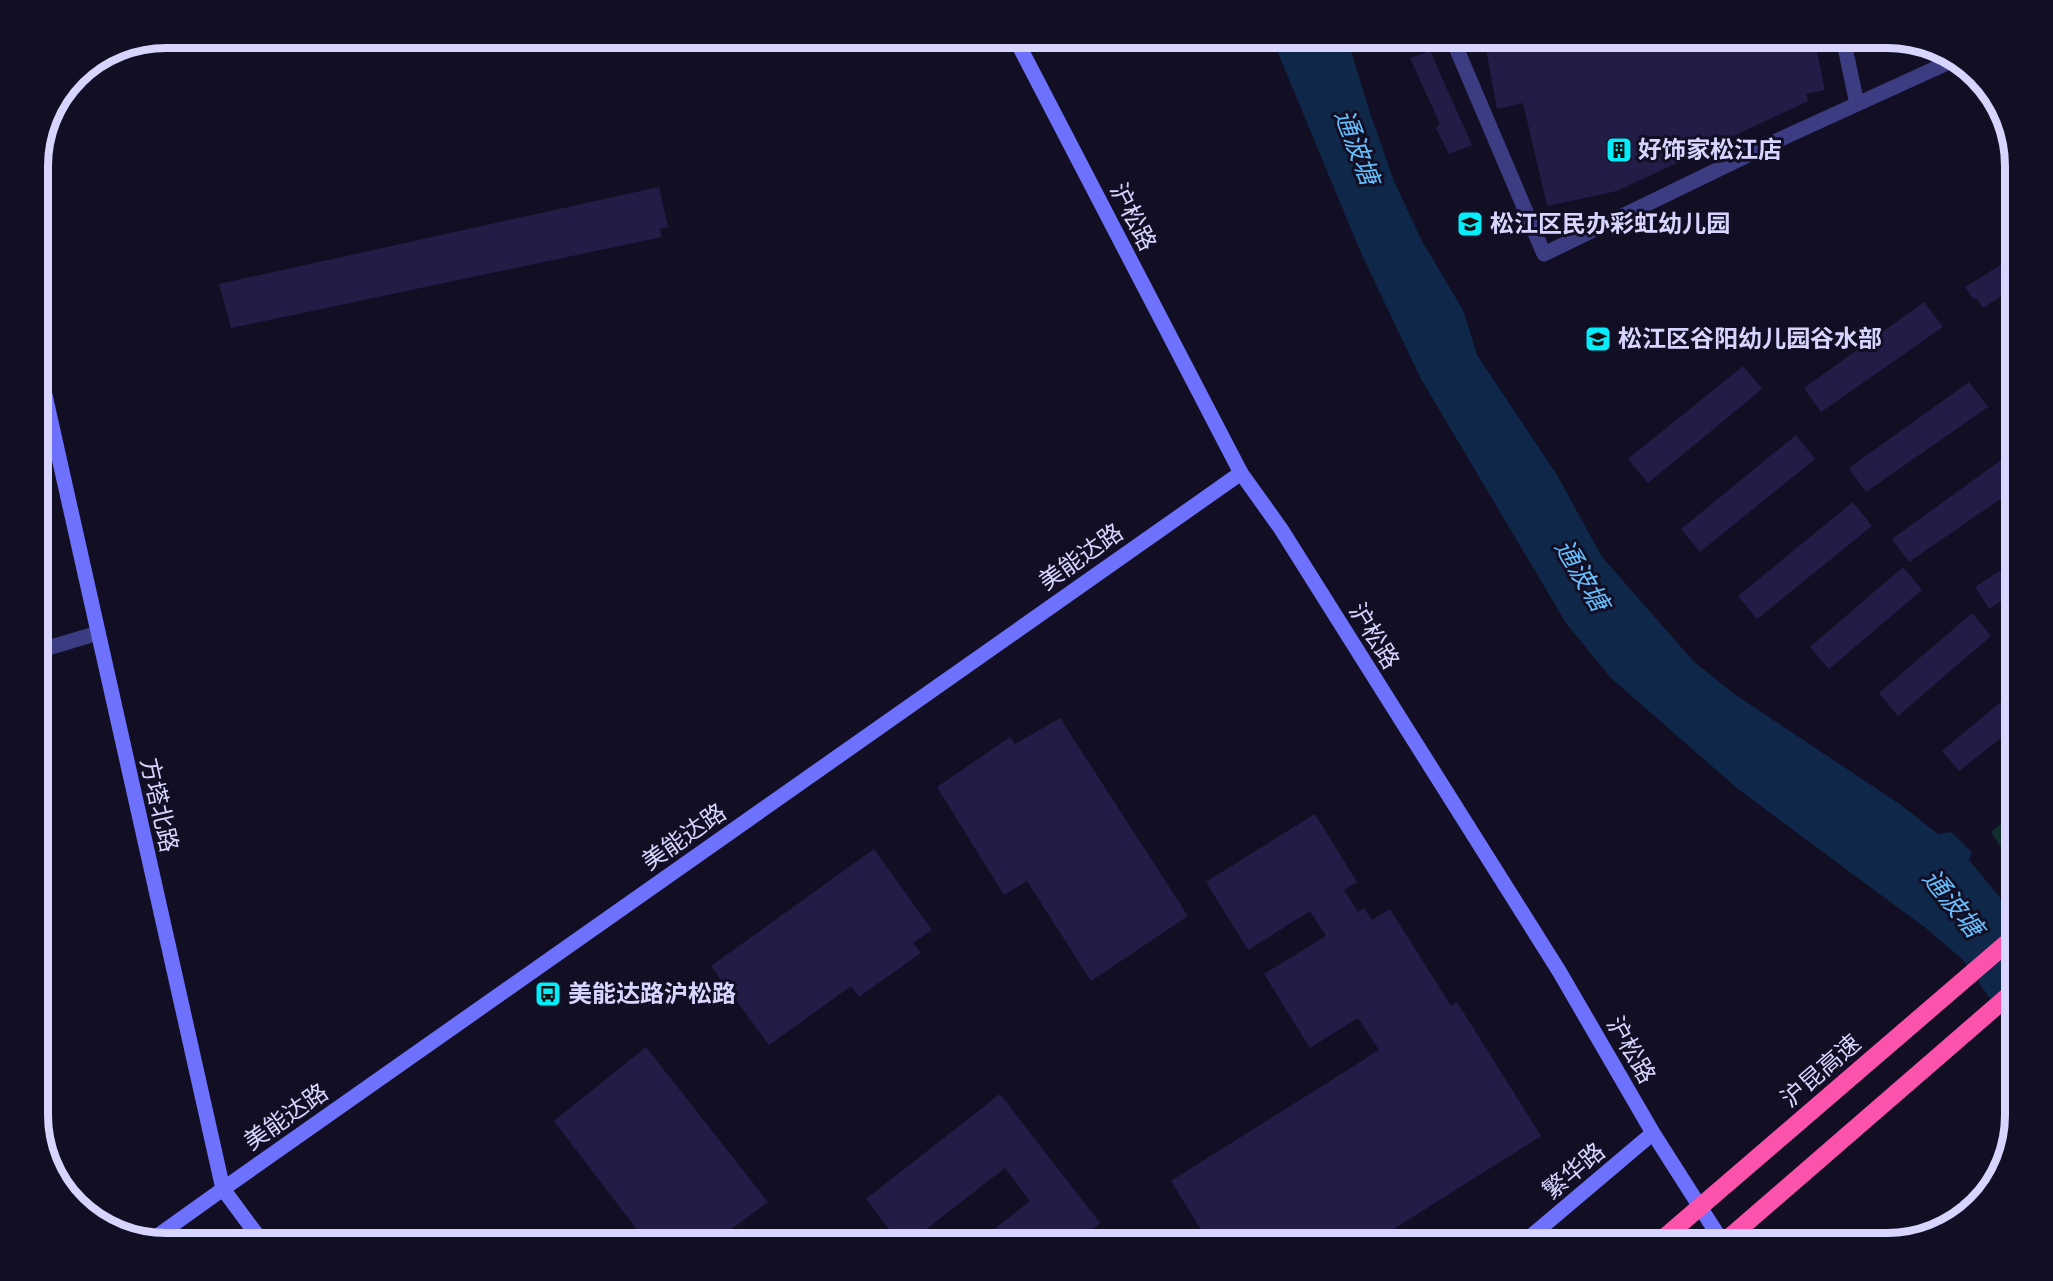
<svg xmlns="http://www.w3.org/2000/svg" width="2053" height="1281" font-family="Jost,'Noto Sans SC',sans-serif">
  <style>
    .green { fill: #132f2d }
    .water { fill: #0f2849 }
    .building { fill: #221c46 }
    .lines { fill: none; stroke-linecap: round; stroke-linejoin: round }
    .street { stroke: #3c3c83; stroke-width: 15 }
    .secondary { stroke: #6e71fc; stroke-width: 15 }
    .highway { stroke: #fb52ac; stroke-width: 18 }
    .highway-bridge { stroke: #fb52ac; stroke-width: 18 }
    .labels { text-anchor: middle; stroke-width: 6; stroke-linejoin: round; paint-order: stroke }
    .poi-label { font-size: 24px; font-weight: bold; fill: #d7d5fe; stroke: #120f25; text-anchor: start }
    .street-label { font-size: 24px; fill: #d7d5fe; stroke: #120f25 }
    .water-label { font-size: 26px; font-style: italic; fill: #65bdfb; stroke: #120f25 }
    .rim { fill: none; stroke: #d7d5fe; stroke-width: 8 }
  </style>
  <rect width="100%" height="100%" fill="#120f25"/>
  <polygon class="green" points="2015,812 2015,856 2004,852 1991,832"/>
  <polygon class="water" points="1272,38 1347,38 1371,116 1394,181 1422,241 1463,310 1477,355 1557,475 1602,557 1694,662 1737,696 1901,805 1938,834 1951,832 1972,852 1969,860 2015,916 2015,1034 1963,960 1927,929 1738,789 1611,678 1566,623 1421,379 1361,253"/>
  <g class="building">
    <polygon points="1484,38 1814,38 1825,90 1806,94 1808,101 1617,191 1547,206 1523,103 1497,109"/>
    <polygon points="1430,51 1472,145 1449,154 1436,128 1440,124 1410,58"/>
    <polygon points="659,187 668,227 660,229 662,237 231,328 219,284"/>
    <polygon points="2015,256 2015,287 1983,308 1976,298 1973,299 1965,287"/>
    <polygon points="1924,302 1943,327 1821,412 1804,388"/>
    <polygon points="1743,366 1762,389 1648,483 1628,459"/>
    <polygon points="1969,382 1988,407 1866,492 1849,468"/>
    <polygon points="1796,435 1815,459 1700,552 1681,529"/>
    <polygon points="2015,450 2015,489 1909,562 1892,539"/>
    <polygon points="1853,502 1872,526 1757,619 1738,596"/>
    <polygon points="2015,561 2015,592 1989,609 1975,587"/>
    <polygon points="1903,567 1922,590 1829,669 1810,647"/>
    <polygon points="1972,613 1991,636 1898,716 1879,693"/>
    <polygon points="2015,690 2015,727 1959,771 1942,751"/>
    <polygon points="1060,718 1188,916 1091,981 1027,881 1004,895 937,787 1010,737 1015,744"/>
    <polygon points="1315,814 1357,882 1344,890 1358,912 1364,908 1372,920 1390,909 1451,1006 1457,1002 1541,1136 1370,1244 1210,1244 1171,1181 1379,1050 1358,1018 1310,1048 1264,974 1326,936 1310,911 1248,950 1206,882"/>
    <polygon points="874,849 932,930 913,943 921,953 859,997 851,986 769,1045 711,966"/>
    <polygon points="646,1047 768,1202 711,1244 648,1244 554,1121"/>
    <polygon points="1000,1094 1100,1223 1073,1244 975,1244 1030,1201 1005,1168 907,1244 900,1244 866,1199"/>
  </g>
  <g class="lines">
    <g class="street">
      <polyline points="1452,38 1544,254 1787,136 1956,59"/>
      <polyline points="1843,38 1857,104"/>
      <polyline points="38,651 98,633"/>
    </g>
    <g class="secondary">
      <polyline points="1015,38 1241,473 1281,529 1559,971 1653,1133 1723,1243"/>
      <polyline points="38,364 223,1189 263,1243"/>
      <polyline points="153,1239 223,1189 1241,473"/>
      <polyline points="1523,1243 1653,1133"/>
    </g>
    <polyline class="highway" points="1723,1243 2015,990"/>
    <polyline class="highway-bridge" points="1658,1243 2015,936"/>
  </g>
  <defs>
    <g id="building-square" transform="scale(1.35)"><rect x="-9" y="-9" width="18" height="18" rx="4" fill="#06edf9" stroke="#120f25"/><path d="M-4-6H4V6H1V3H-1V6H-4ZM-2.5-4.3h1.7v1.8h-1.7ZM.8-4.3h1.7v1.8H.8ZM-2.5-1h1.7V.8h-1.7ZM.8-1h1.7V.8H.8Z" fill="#111"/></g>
    <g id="school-square" transform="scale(1.35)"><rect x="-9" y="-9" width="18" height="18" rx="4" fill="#06edf9" stroke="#120f25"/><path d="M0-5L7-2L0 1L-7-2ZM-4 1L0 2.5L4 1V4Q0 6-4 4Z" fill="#111"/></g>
    <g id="bus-square" transform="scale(1.35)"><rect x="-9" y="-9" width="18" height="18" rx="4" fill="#06edf9" stroke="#120f25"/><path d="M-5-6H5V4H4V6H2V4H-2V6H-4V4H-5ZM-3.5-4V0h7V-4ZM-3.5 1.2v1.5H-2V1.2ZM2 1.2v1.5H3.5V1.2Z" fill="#111"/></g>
  </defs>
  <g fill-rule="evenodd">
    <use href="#building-square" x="1619" y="150"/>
    <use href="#school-square" x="1470" y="224"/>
    <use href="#school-square" x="1598" y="339"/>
    <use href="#bus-square" x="548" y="994"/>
  </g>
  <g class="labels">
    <g class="poi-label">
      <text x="1638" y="158">好饰家松江店</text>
      <text x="1490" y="232">松江区民办彩虹幼儿园</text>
      <text x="1618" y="347">松江区谷阳幼儿园谷水部</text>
      <text x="568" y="1002">美能达路沪松路</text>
    </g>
    <g class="street-label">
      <text transform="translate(1133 217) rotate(63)" y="8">沪松路</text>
      <text transform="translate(1081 557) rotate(-35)" y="8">美能达路</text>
      <text transform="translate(1374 636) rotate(58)" y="8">沪松路</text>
      <text transform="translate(159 805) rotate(77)" y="8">方塔北路</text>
      <text transform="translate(684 837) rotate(-35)" y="8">美能达路</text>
      <text transform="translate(1631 1050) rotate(60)" y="8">沪松路</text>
      <text transform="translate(1821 1071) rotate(-41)" y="8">沪昆高速</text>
      <text transform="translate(286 1117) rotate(-35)" y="8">美能达路</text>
      <text transform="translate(1574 1171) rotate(-40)" y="8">繁华路</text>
    </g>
    <g class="water-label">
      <text transform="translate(1357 147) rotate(69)" y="9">通波塘</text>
      <text transform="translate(1582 575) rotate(59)" y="9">通波塘</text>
      <text transform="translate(1953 903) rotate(51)" y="9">通波塘</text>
    </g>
  </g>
  <path d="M0 0H2053V1281H0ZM166 48H1887A118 118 0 0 1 2005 166V1115A118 118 0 0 1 1887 1233H166A118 118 0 0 1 48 1115V166A118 118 0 0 1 166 48Z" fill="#120f25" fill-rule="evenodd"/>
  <path class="rim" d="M166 48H1887A118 118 0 0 1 2005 166V1115A118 118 0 0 1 1887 1233H166A118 118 0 0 1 48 1115V166A118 118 0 0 1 166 48Z"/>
</svg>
